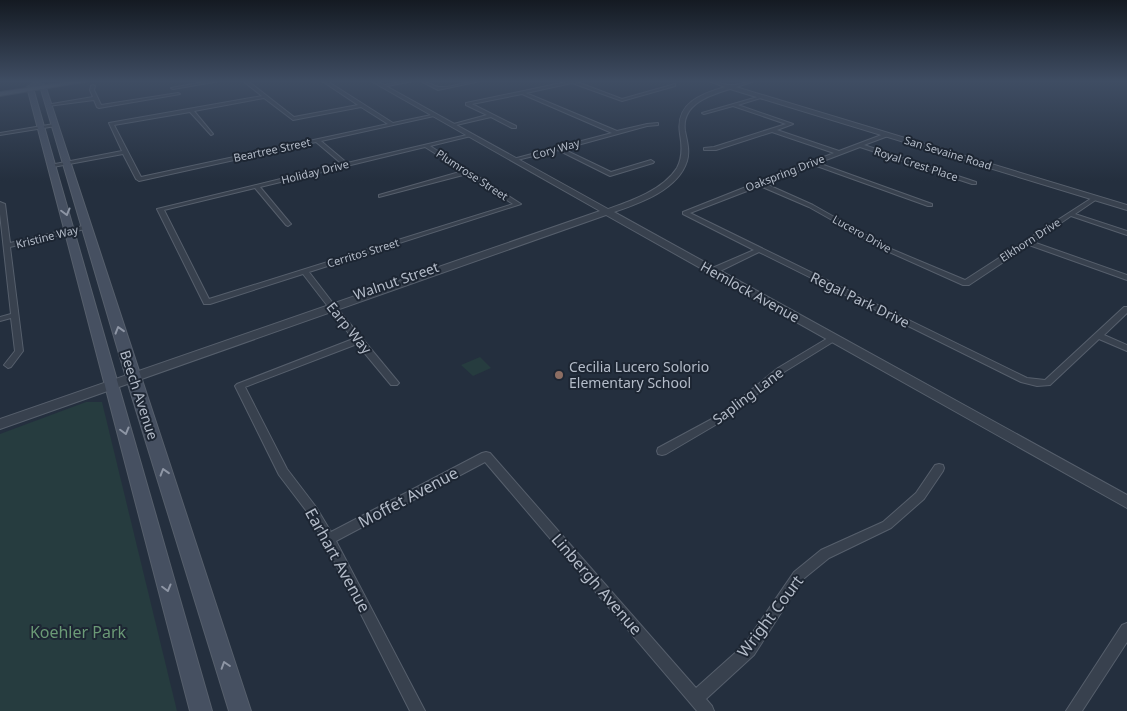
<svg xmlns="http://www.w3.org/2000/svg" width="1127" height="711" font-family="'Noto Sans',sans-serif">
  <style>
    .green { fill: #263c3f }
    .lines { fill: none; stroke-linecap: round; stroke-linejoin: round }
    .minor-casing { stroke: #565f6c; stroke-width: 2 }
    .tertiary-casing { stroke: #565f6c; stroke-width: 2 }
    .secondary-casing { stroke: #565f6c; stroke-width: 2 }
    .primary-casing { stroke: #414a57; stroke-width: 2 }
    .minor { fill: #38414e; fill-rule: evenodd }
    .tertiary { fill: #38414e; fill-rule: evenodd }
    .secondary { fill: #465061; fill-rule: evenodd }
    .primary { fill: #56606e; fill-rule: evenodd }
    .oneway { stroke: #8e96a5 }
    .education-dot { fill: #8d6e63; stroke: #1d2633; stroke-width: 2 }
    .labels { text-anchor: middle; stroke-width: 4; stroke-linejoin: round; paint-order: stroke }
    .far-street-label { font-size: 11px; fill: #b4bcc9; stroke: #1d2633 }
    .street-label { font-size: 14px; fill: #b4bcc9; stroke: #1d2633 }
    .poi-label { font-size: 14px; fill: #b4bcc9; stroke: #1d2633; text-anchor: start }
    .near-street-label { font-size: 16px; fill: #b4bcc9; stroke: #1d2633 }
    .near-park-label { font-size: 16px; fill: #6b9a76; stroke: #1d2633 }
  </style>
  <rect width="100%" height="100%" fill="#242f3e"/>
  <g class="green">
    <polygon points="480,357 491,368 473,376 461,365"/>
    <polygon points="86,402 102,402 177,711 0,711 0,434"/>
  </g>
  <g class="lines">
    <g class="minor-casing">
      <g id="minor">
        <polygon points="210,81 220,81 173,89 171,88"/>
        <path d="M243 81H248L294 117 358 105 322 81H327L393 123 436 114V116H434L321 141 347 163 471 134V136L430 146 521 204 309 272 332 302 399 383 397 385H391L357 344 245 387 287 469 316 507 331 532 482 453 486 452 490 453 696 688 744 645 794 572 821 550 883 522 916 493 935 465 939 464 943 465 944 468 943 471 924 499 891 528 829 558 802 580 754 655 706 699 712 706 714 711H697L485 462 336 541 425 711H410L325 543 308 513 279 475 235 386 237 384 353 339 303 274 210 304H204L157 209 342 164 316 142 139 181 136 179 123 154 53 167 50 165 122 151 109 123 262 96ZM264 98 293 120 361 107 388 124 141 177 114 125 190 112 211 135 213 134 194 111ZM425 147 463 171 379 195V197L467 174 513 204 209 299 164 210 255 188 286 225 288 226 291 224 290 223 260 187Z"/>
        <polygon points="404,81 413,81 382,87 380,86"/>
        <path d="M421 81C428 81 433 87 440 87 452 88 466 81 480 81L438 90Z"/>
        <polygon points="571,81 579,81 577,82 622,99 675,84 675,86 622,101 572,83 526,93 617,131 647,124 658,123 658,125 647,126 563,149 611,172 651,160 654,162 653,163 610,176 558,150 513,161 513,159 612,133 522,94 472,104 516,126 516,128 512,128 491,117 452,126 450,125 487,115 466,105 466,103"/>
        <polygon points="93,85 95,86 94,90 101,105 178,93 180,94 99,108 97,107 94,100 48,106 46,105 93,97 90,90 91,86"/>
        <polygon points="761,96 764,97 738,105 793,124 777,130 839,151 884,134 888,134 888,136 864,145 976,182 976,184 972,184 860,147 818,163 932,204 932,206 928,206 814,165 766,184 813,205 891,249 965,280 1095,196 1097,197 1097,199 1075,214 1127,231 1127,235 1071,216 1033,242 1127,275 1127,280 1029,245 969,285 963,285 887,251 809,207 760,186 690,213 1027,378 1045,380 1124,307 1127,307 1127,313 1104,335 1127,345 1127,351 1099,339 1050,385 1037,386 1021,382 759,252 716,273 710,273 710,269 754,250 683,214 683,212 756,183 757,182 761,182 834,153 772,132 716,150 704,150 704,148 714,147 786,124 733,106 704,114 702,113"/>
        <polygon points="54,124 56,125 56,126 0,135 0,133"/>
        <polygon points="0,202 5,204 10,243 87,225 90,227 89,228 10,247 23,351 11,367 8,368 4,365 15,351 11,318 0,321 0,317 11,314 0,214"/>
        <polygon points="833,335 836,336 837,338 836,340 784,372 729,417 666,454 662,455 658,454 657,451 658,448 723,413 778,368"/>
        <polygon points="1127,623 1127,642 1082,711 1066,711 1122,625"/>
      </g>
    </g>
    <g class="tertiary-casing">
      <path id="tertiary" d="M371 81H377L608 209C631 201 663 190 677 168 683 157 682 145 680 134 675 103 701 94 725 87L709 81C716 81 722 85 730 85 738 86 747 81 755 81L736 87 1127 205V210L730 89C710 95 681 104 685 131 687 141 690 151 687 161 678 190 640 203 614 212L1127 495V508L606 215 0 429V419L600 211Z"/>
    </g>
    <g class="secondary-casing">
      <polygon id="secondary" points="35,82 45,85 251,711 229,711 128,384 40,86 33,88 212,711 190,711 27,87"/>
    </g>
    <g class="primary-casing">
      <polygon id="primary" points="73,81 90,81 0,96 0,92"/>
    </g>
    <use href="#minor" class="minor"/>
    <use href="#tertiary" class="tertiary"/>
    <use href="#secondary" class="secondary"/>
    <use href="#primary" class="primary"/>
  </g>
  <defs><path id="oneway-chevron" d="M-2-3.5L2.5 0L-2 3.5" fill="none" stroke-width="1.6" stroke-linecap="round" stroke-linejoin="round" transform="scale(1.25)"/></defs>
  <g class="oneway">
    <use href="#oneway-chevron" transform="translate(66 212) rotate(75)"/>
    <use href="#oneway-chevron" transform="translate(119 330) rotate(-107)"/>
    <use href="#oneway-chevron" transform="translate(125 431) rotate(75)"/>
    <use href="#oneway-chevron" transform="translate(164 472) rotate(-107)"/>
    <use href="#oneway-chevron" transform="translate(167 588) rotate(75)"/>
    <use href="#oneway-chevron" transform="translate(225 665) rotate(-108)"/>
  </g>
  <linearGradient id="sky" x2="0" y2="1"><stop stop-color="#141a22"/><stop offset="0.45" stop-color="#3f4d63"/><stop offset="1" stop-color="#3f4d63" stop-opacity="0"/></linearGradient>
  <rect width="1127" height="181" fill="url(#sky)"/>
  <circle class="education-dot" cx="559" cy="375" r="5"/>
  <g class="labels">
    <g class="far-street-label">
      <text transform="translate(556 149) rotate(-16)" y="4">Cory Way</text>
      <text transform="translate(272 150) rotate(-12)" y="4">Beartree Street</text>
      <text transform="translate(948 153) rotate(17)" y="4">San Sevaine Road</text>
      <text transform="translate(916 164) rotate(18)" y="4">Royal Crest Place</text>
      <text transform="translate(315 172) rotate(-14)" y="4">Holiday Drive</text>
      <text transform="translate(785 173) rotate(-21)" y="4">Oakspring Drive</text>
      <text transform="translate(472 175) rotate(33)" y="4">Plumrose Street</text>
      <text transform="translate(862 234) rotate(29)" y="4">Lucero Drive</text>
      <text transform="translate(47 237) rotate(-14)" y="4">Kristine Way</text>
      <text transform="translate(1030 240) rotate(-33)" y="4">Elkhorn Drive</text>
      <text transform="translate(363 253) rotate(-17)" y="4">Cerritos Street</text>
    </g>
    <g class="street-label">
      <text transform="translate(396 281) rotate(-19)" y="5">Walnut Street</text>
      <text transform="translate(750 292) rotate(29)" y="5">Hemlock Avenue</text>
      <text transform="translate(860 300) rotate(26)" y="5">Regal Park Drive</text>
      <text transform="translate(349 328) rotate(51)" y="5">Earp Way</text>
      <text transform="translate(139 395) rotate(72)" y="5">Beech Avenue</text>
      <text transform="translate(748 396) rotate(-37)" y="5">Sapling Lane</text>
    </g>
    <g class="poi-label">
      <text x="569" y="372">Cecilia Lucero Solorio<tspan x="569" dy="16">Elementary School</tspan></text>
    </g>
    <g class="near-street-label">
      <text transform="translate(408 497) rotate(-28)" y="6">Moffet Avenue</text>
      <text transform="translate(338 560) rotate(61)" y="6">Earhart Avenue</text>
      <text transform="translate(597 584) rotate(49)" y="6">Linbergh Avenue</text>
      <text transform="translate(770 616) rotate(-53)" y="6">Wright Court</text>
    </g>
    <g class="near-park-label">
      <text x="78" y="638">Koehler Park</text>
    </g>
  </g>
</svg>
